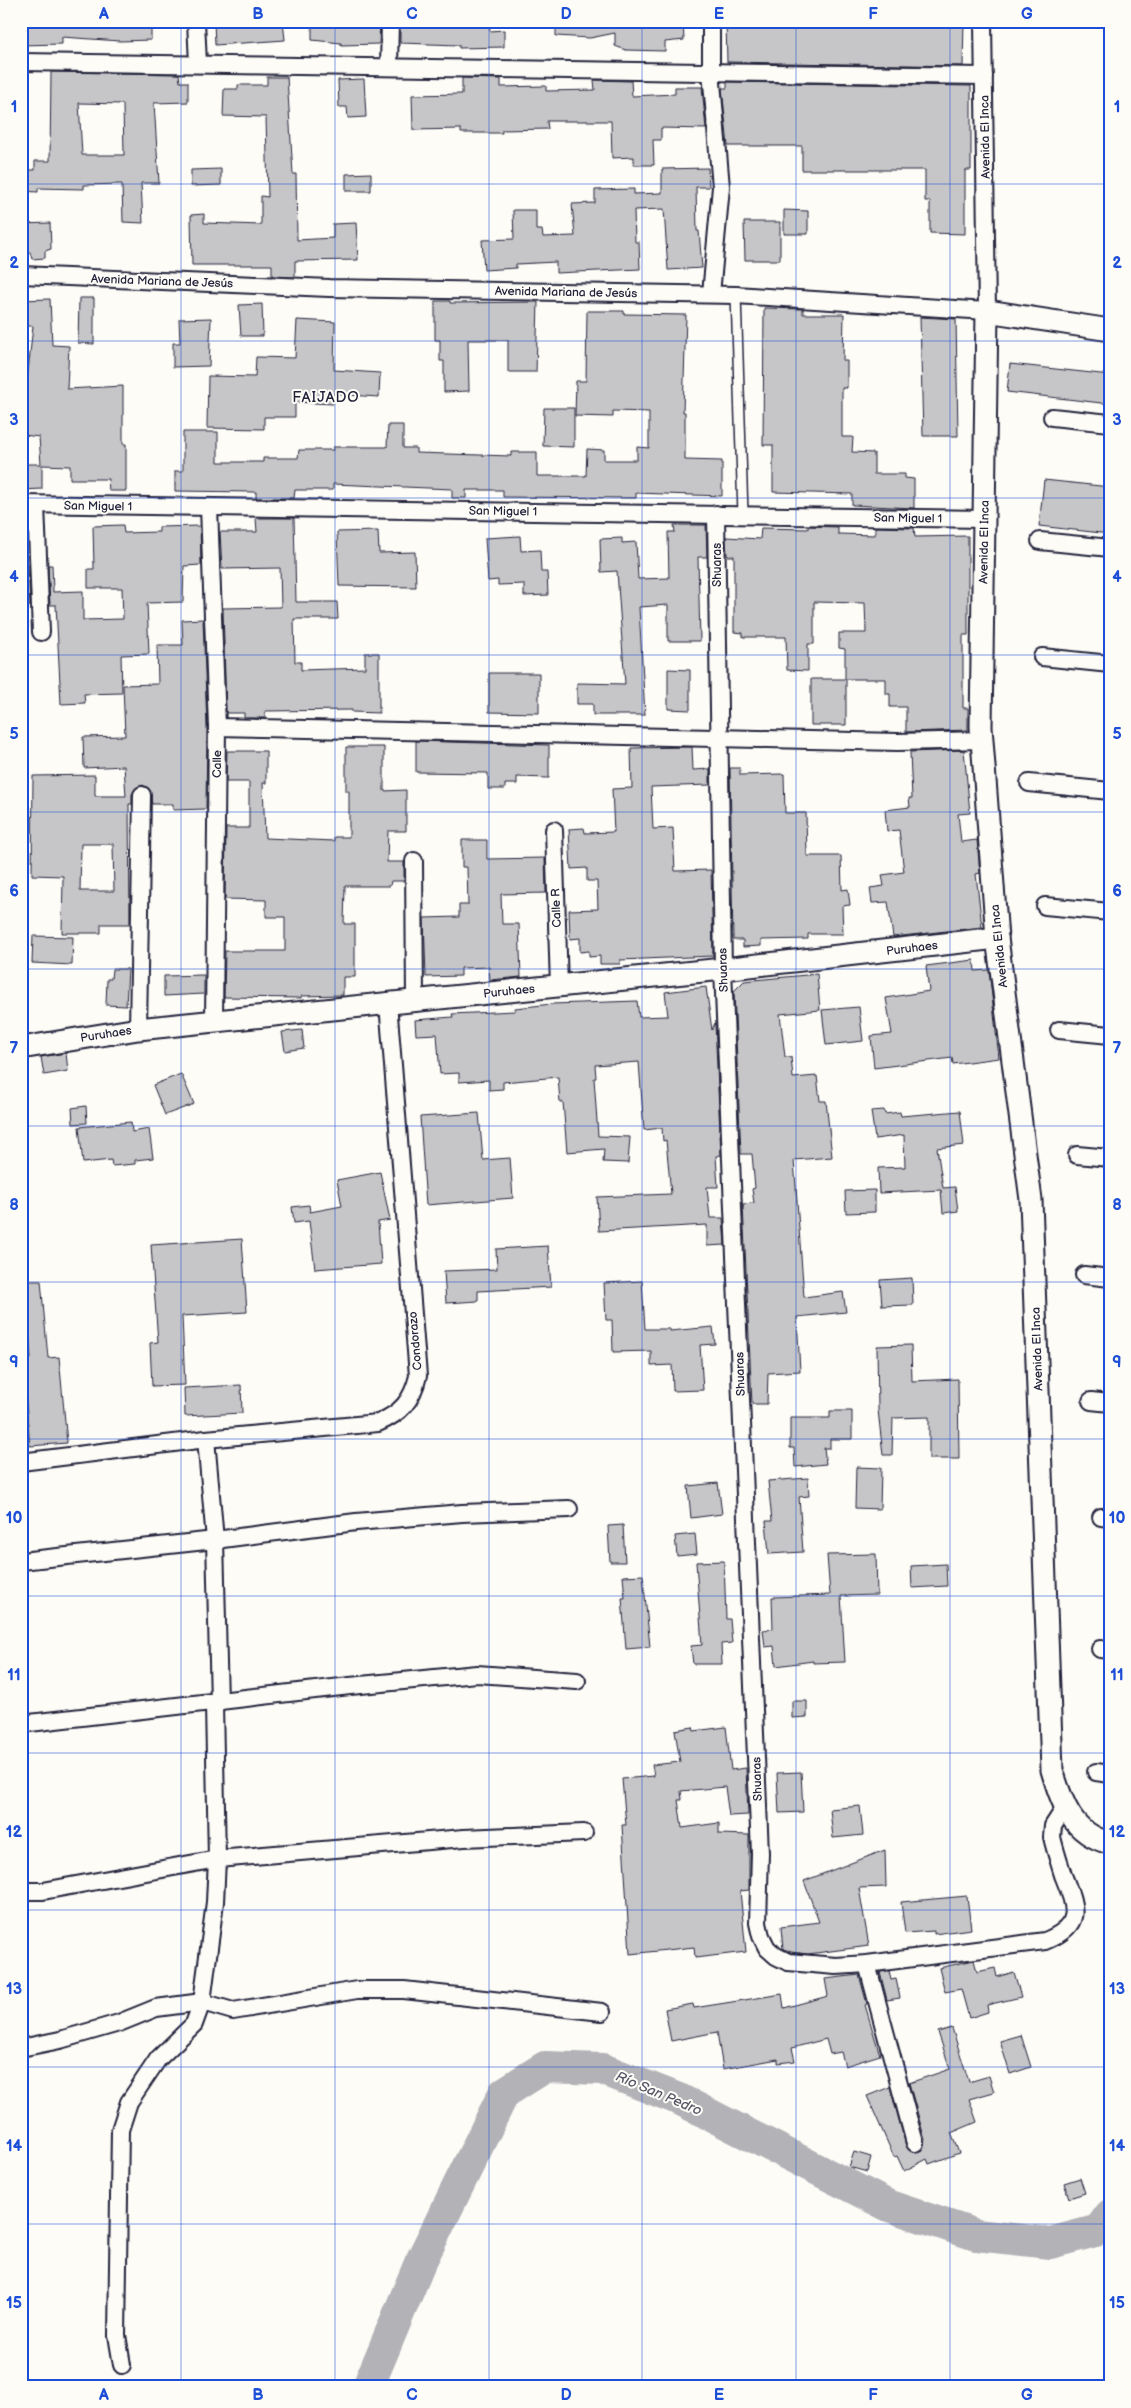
<svg xmlns="http://www.w3.org/2000/svg" width="1131" height="2408" font-family="'Balsamiq Sans',sans-serif">
<rect width="100%" height="100%" fill="#fdfcf7"/>
<filter id="ink" filterUnits="userSpaceOnUse"><feTurbulence type="fractalNoise" baseFrequency=".02" numOctaves="2"/><feDisplacementMap in="SourceGraphic" scale="10" xChannelSelector="R" yChannelSelector="G"/><feConvolveMatrix kernelMatrix="1 2 1 2 8 2 1 2 1" color-interpolation-filters="sRGB"/></filter>
<g filter="url(#ink)">
<g fill="none" stroke-linecap="round" stroke-linejoin="round">
<!-- river -->
<path stroke="#b2b2b7" stroke-width="32" d="M368 2387 420 2263 504 2093 545 2067 602 2069 681 2100 889 2206 976 2235 1050 2243 1099 2230 1110 2215"/>
</g>
<!-- building -->
<g fill="#c6c6c8" stroke="#22223b" fill-rule="evenodd">
<path d="M21 21H151V40L120 41 62 37V44L21 45Z"/>
<path d="M214 21H283L285 40 215 45Z"/>
<path d="M312 21H380L379 44 341 45V43L312 40Z"/>
<path d="M400 21H489L490 31 504 30V47L459 48V45L400 43Z"/>
<path d="M556 21H683L684 40 665 42V51L626 50 615 46V33L590 38 556 36Z"/>
<path d="M726 21H964L963 66 727 62Z"/>
<path d="M51 72 179 74 180 82H188V102L154 103 159 183H141L143 223 123 222 122 184 84 185V189L38 188V192L21 191V170H35V161H50ZM79 103 123 104 124 155H82Z"/>
<path d="M267 77H287L293 174H296L297 240 333 238V224L356 223 358 260 295 261V277L272 276V265H192L191 215 204 214V223L261 225V196L268 197 266 117 223 116 224 89H238V85H267Z"/>
<path d="M462 78 501 79V87L546 86V91L595 90 594 80 631 81 632 96 675 94V87H702L706 129 661 128V140H653L654 165H634V157L612 158 611 121H547L548 129 502 130V133H461V129L413 130 412 95 462 94Z"/>
<path d="M364 79 366 117 348 118 347 107H339L338 80Z"/>
<path d="M727 82 971 86V170H965V234L930 233V201H925V170H802V146H728L722 88H727Z"/>
<path d="M708 168 709 187H696L697 231H699L702 268 668 270 664 209 634 210 635 242H639L640 269 556 273V262L516 264V268L484 270 482 240 514 239 513 210H536V230H542L543 237 575 236 572 204 595 203V190L634 189V194L662 193V169Z"/>
<path d="M221 169V185L191 186V170Z"/>
<path d="M371 173V191H346V174Z"/>
<path d="M784 210 808 211V234H784Z"/>
<path d="M744 222H780V260H745Z"/>
<path d="M50 223 51 249 45 251V258L32 259 30 252H23L22 224Z"/>
<path d="M79 298H94V344L78 343Z"/>
<path d="M50 299 52 345 69 346 67 389 123 386V444H126V491H109L108 479H70V466L42 465V489L21 490V464H41L39 437 24 435 22 381H27L33 326H21V300Z"/>
<path d="M435 301H450V303L538 302 536 372H508V340H468L469 391 444 392V361H440V340H435Z"/>
<path d="M262 304 263 336H241L239 305Z"/>
<path d="M764 308 803 309V314H844L843 361H847V388H842V437H853L852 452 874 453V474H905V478L914 479V508L852 505V494L773 492V445H763Z"/>
<path d="M587 311H624V314L686 315 683 412H685V460L722 461V496L636 493V498L503 497V490H466V498H452V489L333 484V490H295L294 498H256V492L175 491V471H183V432H218V462H263V458H298L299 450H333V447H387L388 425H403V448H416V453L511 456V452H537V476H586L587 449 604 450V460H637V447L649 448V412L613 411V417L575 416 576 381H586Z"/>
<path d="M920 317 956 319 958 436H923Z"/>
<path d="M211 318 209 366 173 367V343H180L179 319Z"/>
<path d="M297 320 335 322 334 370 380 373 379 397 333 394V404L295 402V417H264V429L207 428 208 376 255 377 256 357 295 358Z"/>
<path d="M1010 364 1110 375V404L1007 392Z"/>
<path d="M544 408H574V447L543 446Z"/>
<path d="M1044 480 1110 487V534L1039 526Z"/>
<path d="M256 518H294L296 602H337L338 619H294L295 662H301V670L365 668V653H379V713L352 712V710L265 711 266 718H244V713H226L223 608 281 607 280 568 222 569 220 532H257Z"/>
<path d="M123 525 124 533 159 532V527L200 526 201 565 184 566 183 602 147 603 149 654 121 655 122 693 84 694 85 703 61 704 56 605H50L48 565H52L53 592 83 591V620L123 619 122 588H88V569H94L93 526Z"/>
<path d="M674 525H706L707 557H698L700 641H668V605L639 607 645 715H593V704H577V683L625 684 617 571 601 572 600 539 622 538V543L636 542 638 579 669 578 668 532H675Z"/>
<path d="M808 526 838 527V534L875 535V527L914 528 915 537 968 536V635H963V708H968V730L906 732V707H890V694H886V679H846V725H811V679H845V649L839 648V633H866L865 603 814 602V644H808V671L787 670 786 637H743V633L734 632V556H727L726 537 760 539 761 528 808 529Z"/>
<path d="M378 531 379 553 415 552 416 587 339 586 337 532Z"/>
<path d="M520 536 521 551 540 550 541 572H547L548 595 524 596V584L498 585V580L488 581 485 538Z"/>
<path d="M21 565H28L30 606H21Z"/>
<path d="M203 619 207 727 206 809 173 810V804H152L150 790 143 785 137 787 132 794V804H129L130 924H101V933H62L63 876 32 875 33 776 95 775V796H126L124 766 84 768 83 737 125 736 123 685 158 684 157 645H183L182 620ZM81 844H113L114 891H80Z"/>
<path d="M668 669 690 670V710L668 709Z"/>
<path d="M489 673H539V713L489 712Z"/>
<path d="M416 741 549 745V778L517 777V784H505V789H488V773L416 772Z"/>
<path d="M346 747H384V791L406 790V831H388L387 862H404V881H391L390 886H345L344 924H355V977H343V995L301 996V998L224 997 225 951H285V917H266V900L225 899 226 828H249V782H226L227 751H266V783H263L265 838 334 841V837H349V791H346Z"/>
<path d="M692 747 693 770 710 769V785L651 787 653 829 673 828 675 871 711 870 713 956 620 960V964H600V956L589 957V951L580 952V938L570 939 569 910 598 909 597 881H587V868L571 869 569 829 584 828 585 833 614 832 612 789 632 788 631 748Z"/>
<path d="M964 750 970 813 958 814 961 842 977 840 980 873 976 874 982 927 893 937 888 902 872 903 870 888 884 886 882 875 904 872 899 830 887 831 885 810 910 807 909 798H912L910 752Z"/>
<path d="M730 768H740V775L784 774 785 813H806L807 856H841L842 890 848 889 850 905 842 906 843 934H808V939L761 940V946L743 947V940H733Z"/>
<path d="M462 840H487V859L545 858 546 893 501 894 502 924H519L521 977 490 980 489 967 461 968V976L426 977 424 918 459 917V905H468L467 867H462Z"/>
<path d="M33 936 73 937 72 965 32 963Z"/>
<path d="M974 960 975 971 989 970 999 1058 953 1064 952 1058 874 1068 871 1036 892 1034 886 998 929 991 926 966Z"/>
<path d="M112 969H128L126 1006 106 1005 107 979H111Z"/>
<path d="M817 974 820 1010 780 1014 785 1057H791L793 1078 817 1076 820 1101H826L832 1157 794 1160 804 1297 843 1292 846 1312 797 1317 800 1371 768 1373 767 1404H752L743 1204 754 1203 752 1189 755 1188 752 1154H741L734 991 744 981Z"/>
<path d="M204 975V994L164 996V976Z"/>
<path d="M706 987 712 1030 715 1023 721 1155 716 1156 718 1187H707L710 1218H723L725 1245 707 1246V1225L599 1231 597 1197 671 1194 666 1140 663 1141 662 1128 644 1130 639 1062 595 1065 596 1078H594L598 1136 630 1137 628 1163 603 1162 604 1149 567 1152 563 1102H560L558 1077 503 1082V1089L489 1090V1080L459 1082V1073L440 1074 437 1034 416 1035 415 1020 453 1017 452 1014 515 1011V1008L552 1004 637 1001 639 1017 668 1016 665 992Z"/>
<path d="M859 1007 863 1041 826 1045 822 1010Z"/>
<path d="M302 1030 304 1048 285 1051 282 1032Z"/>
<path d="M66 1053 68 1071 44 1075 41 1057Z"/>
<path d="M181 1074 194 1104 165 1115 153 1085Z"/>
<path d="M86 1106 87 1123 73 1124 72 1108Z"/>
<path d="M884 1110 885 1114 900 1112 901 1116 960 1111 964 1145 937 1148 943 1188 955 1187 958 1211 943 1213 941 1190 879 1193 878 1168 905 1167 904 1135 875 1139 871 1111Z"/>
<path d="M479 1113 483 1160 510 1158 513 1198 426 1205 420 1117Z"/>
<path d="M131 1122 132 1132 149 1129 153 1158 135 1160V1164L112 1166 111 1160 83 1163 79 1127Z"/>
<path d="M380 1172 390 1220 378 1222 381 1264 315 1269 309 1221 294 1223 292 1207 309 1205 310 1212 342 1206 337 1180Z"/>
<path d="M875 1190V1212L846 1213 845 1191Z"/>
<path d="M242 1239 247 1312 182 1316 185 1385 152 1386 150 1343 158 1342 151 1245Z"/>
<path d="M548 1246 551 1287 478 1291V1301L446 1303 444 1271 497 1269 496 1249Z"/>
<path d="M912 1278 913 1305 882 1306 880 1280Z"/>
<path d="M26 1281H41L48 1358 59 1357 67 1443 30 1446 22 1360 31 1359Z"/>
<path d="M642 1281 645 1329H670V1331L713 1327 715 1344 700 1345 703 1390 673 1391 672 1365 651 1366V1351L613 1352 612 1320H606L604 1283Z"/>
<path d="M911 1345 912 1381 958 1379 959 1459H929V1417L893 1418 892 1455H883L878 1410 877 1346Z"/>
<path d="M241 1385 242 1413 185 1416 184 1388Z"/>
<path d="M830 1411H852V1439H830V1448H824L826 1464 795 1467 794 1448H790V1418H830Z"/>
<path d="M856 1467 881 1468 880 1509 855 1508Z"/>
<path d="M808 1478 809 1496 799 1497 803 1552 769 1554 766 1521H772L768 1481Z"/>
<path d="M718 1483 722 1514 691 1518 688 1486Z"/>
<path d="M623 1525 625 1562H610L608 1526Z"/>
<path d="M695 1534 697 1554 677 1556 675 1536Z"/>
<path d="M876 1554 877 1595 841 1596 845 1662 813 1663V1661L776 1666 774 1646 765 1647 763 1630 773 1629 772 1597 830 1595 827 1555Z"/>
<path d="M724 1561 726 1619H730L732 1643 721 1644 722 1664H693L691 1646 702 1645 696 1562Z"/>
<path d="M946 1564 947 1586 912 1588 911 1566Z"/>
<path d="M643 1575 650 1647 626 1649 622 1598H625L623 1576Z"/>
<path d="M792 1701H807V1717L792 1718Z"/>
<path d="M693 1727 694 1731 726 1727 731 1770 746 1768 748 1815 729 1816 725 1787 681 1791 682 1800H678L682 1828 719 1823V1834L749 1835V1890L740 1891 746 1952 695 1958 694 1947 630 1954 622 1825H626L622 1779 654 1776 652 1765 680 1762 675 1730Z"/>
<path d="M801 1772 803 1812 779 1813 777 1773Z"/>
<path d="M860 1806 863 1835 833 1838 830 1809Z"/>
<path d="M885 1850 886 1887 859 1888 869 1946 808 1954 791 1952 783 1949 781 1927 819 1922 804 1881Z"/>
<path d="M967 1896 971 1929 934 1934V1931L905 1933 901 1902Z"/>
<path d="M974 1960 977 1972 995 1968 997 1977 1014 1972 1021 1997 987 2005 988 2012 969 2018 961 1989 945 1992 939 1968Z"/>
<path d="M889 1971 891 1980 896 1979 900 1998 887 2000 880 1972Z"/>
<path d="M859 1975 867 2004 865 2005 880 2055 845 2066 841 2052 830 2054 826 2039 792 2048 795 2061 778 2063V2059L723 2069 717 2032 671 2041 665 2009 693 2004 694 2008 782 1994 784 2008 828 1996 825 1979Z"/>
<path d="M952 2028 969 2082 989 2076 994 2092 969 2099 977 2122 951 2133 959 2153 929 2164 927 2159 904 2171 897 2156 894 2157 867 2096 890 2087 906 2146 912 2152 922 2150 925 2140 909 2083 950 2069 938 2032Z"/>
<path d="M1021 2035 1031 2067 1010 2074 1000 2041Z"/>
<path d="M854 2152 871 2157 867 2172 849 2167Z"/>
<path d="M1080 2178 1085 2193 1069 2198 1064 2183Z"/>
</g>
<g fill="none" stroke-linecap="round" stroke-linejoin="round">
<defs>
<path id="service" d="M736 295 743 514"/>
<g id="minor">
<path d="M196 21 198 64"/>
<path d="M21 62 984 76"/>
<path d="M389 67 390 21"/>
<path d="M21 275 329 288 736 295 987 311 983 21"/>
<path d="M711 294 721 187 711 71V21"/>
<path d="M1052 417 1110 423"/>
<path d="M21 504 984 519"/>
<path d="M36 505 41 632"/>
<path d="M209 507 217 727 214 1021"/>
<path d="M716 514 723 969 760 1853 758 1923 761 1936 767 1948 776 1956 788 1962 836 1966 867 1964 1045 1941C1084 1925 1076 1908 1063 1875 1059 1862 1055 1850 1052 1837L1053 1826 1066 1806"/>
<path d="M1040 541 1110 548"/>
<path d="M1042 657 1110 664"/>
<path d="M217 727 898 742 982 740"/>
<path d="M1029 783 1110 791"/>
<path d="M554 830 559 986"/>
<path d="M414 861 415 1000"/>
<path d="M1045 906 1110 912"/>
<path d="M138 1029 142 795"/>
<path d="M1059 1030 1110 1035"/>
<path d="M1077 1155 1110 1158"/>
<path d="M1084 1275 1110 1278"/>
<path d="M1091 1401 1110 1403"/>
<path d="M21 1462 206 1439 378 1423C401 1413 412 1401 418 1376L388 1003"/>
<path d="M1101 1517 1110 1518"/>
<path d="M21 1561 215 1540 356 1522 462 1513 569 1509"/>
<path d="M1100 1649 1110 1650"/>
<path d="M21 1724 350 1686 477 1674 577 1681"/>
<path d="M1096 1772 1110 1774"/>
<path d="M21 1891H43L217 1859 464 1838 584 1833"/>
<path d="M867 1964 915 2143"/>
<path d="M21 2048 60 2040 119 2023 156 2008 202 2002 233 2011 357 1990H404L602 2012"/>
<path d="M122 2365 117 2335 120 2130 129 2102 158 2059 194 2024 202 2002 215 1902 217 1859 214 1704 219 1702 215 1540 206 1439"/>
</g>
<g id="tertiary">
<path d="M1110 330 987 311 981 727 997 938 1031 1200 1052 1770C1062 1803 1072 1834 1110 1843"/>
<path d="M21 1048 138 1029 723 969 997 938"/>
</g>
</defs>
<!-- service casing -->
<use href="#service" stroke="#22223b" stroke-width="12"/>
<!-- minor casing -->
<use href="#minor" stroke="#22223b" stroke-width="20"/>
<!-- tertiary casing -->
<use href="#tertiary" stroke="#22223b" stroke-width="25"/>
<!-- service -->
<use href="#service" stroke="#fdfcf7" stroke-width="9"/>
<!-- minor -->
<use href="#minor" stroke="#fdfcf7" stroke-width="16"/>
<!-- tertiary -->
<use href="#tertiary" stroke="#fdfcf7" stroke-width="21"/>
</g>
</g>
<!-- grid -->
<path fill="none" stroke="#1d4ed8" stroke-width="1" stroke-opacity="0.55" d="M181 21V2387M335 21V2387M489 21V2387M642 21V2387M796 21V2387M950 21V2387M21 184H1110M21 341H1110M21 498H1110M21 655H1110M21 812H1110M21 969H1110M21 1126H1110M21 1282H1110M21 1439H1110M21 1596H1110M21 1753H1110M21 1910H1110M21 2067H1110M21 2224H1110"/>
<g text-anchor="middle" stroke-width="4" stroke-linejoin="round" paint-order="stroke">
<!-- street labels -->
<g font-size="12" fill="#22223b" stroke="#fdfcf7">
<text transform="translate(985 137) rotate(-91)" y="4">Avenida El Inca</text>
<text transform="translate(162 281) rotate(2)" y="4">Avenida Mariana de Jesús</text>
<text transform="translate(566 292) rotate(1)" y="4">Avenida Mariana de Jesús</text>
<text transform="translate(98 506) rotate(1)" y="4">San Miguel 1</text>
<text transform="translate(503 511) rotate(1)" y="4">San Miguel 1</text>
<text transform="translate(908 518) rotate(1)" y="4">San Miguel 1</text>
<text transform="translate(984 542) rotate(-89)" y="4">Avenida El Inca</text>
<text transform="translate(717 565) rotate(-90)" y="4">Shuaras</text>
<text transform="translate(217 764) rotate(-89)" y="4">Calle</text>
<text transform="translate(556 908) rotate(-92)" y="4">Calle R</text>
<text transform="translate(999 946) rotate(-96)" y="4">Avenida El Inca</text>
<text transform="translate(912 948) rotate(-7)" y="4">Puruhaes</text>
<text transform="translate(723 970) rotate(-92)" y="4">Shuaras</text>
<text transform="translate(509 991) rotate(-6)" y="4">Puruhaes</text>
<text transform="translate(106 1034) rotate(-9)" y="4">Puruhaes</text>
<text transform="translate(415 1341) rotate(-95)" y="4">Condorazo</text>
<text transform="translate(1037 1349) rotate(-92)" y="4">Avenida El Inca</text>
<text transform="translate(740 1374) rotate(-92)" y="4">Shuaras</text>
<text transform="translate(757 1779) rotate(-92)" y="4">Shuaras</text>
</g>
<!-- water labels -->
<g font-size="14" font-style="italic" fill="#545466" stroke="#fdfcf7">
<text transform="translate(659 2093) rotate(23)" y="5">Río San Pedro</text>
</g>
<!-- quarter labels -->
<g font-size="15" letter-spacing="1" fill="#22223b" stroke="#fdfcf7">
<text x="326" y="402">FAIJADO</text>
</g>
</g>
<!-- margin -->
<rect width="1131" height="2408" fill="none" stroke="#fdfcf7" stroke-width="55"/>
<rect x="28" y="28" width="1076" height="2352" fill="none" stroke="#1d4ed8" stroke-width="2"/>
<g font-size="16" text-anchor="middle" font-weight="bold" fill="#1d4ed8">
<text x="104" y="19">A</text>
<text x="258" y="19">B</text>
<text x="412" y="19">C</text>
<text x="566" y="19">D</text>
<text x="719" y="19">E</text>
<text x="873" y="19">F</text>
<text x="1027" y="19">G</text>
<text x="14" y="112">1</text>
<text x="1117" y="112">1</text>
<text x="14" y="268">2</text>
<text x="1117" y="268">2</text>
<text x="14" y="425">3</text>
<text x="1117" y="425">3</text>
<text x="14" y="582">4</text>
<text x="1117" y="582">4</text>
<text x="14" y="739">5</text>
<text x="1117" y="739">5</text>
<text x="14" y="896">6</text>
<text x="1117" y="896">6</text>
<text x="14" y="1053">7</text>
<text x="1117" y="1053">7</text>
<text x="14" y="1210">8</text>
<text x="1117" y="1210">8</text>
<text x="14" y="1367">9</text>
<text x="1117" y="1367">9</text>
<text x="14" y="1523">10</text>
<text x="1117" y="1523">10</text>
<text x="14" y="1680">11</text>
<text x="1117" y="1680">11</text>
<text x="14" y="1837">12</text>
<text x="1117" y="1837">12</text>
<text x="14" y="1994">13</text>
<text x="1117" y="1994">13</text>
<text x="14" y="2151">14</text>
<text x="1117" y="2151">14</text>
<text x="14" y="2308">15</text>
<text x="1117" y="2308">15</text>
<text x="104" y="2400">A</text>
<text x="258" y="2400">B</text>
<text x="412" y="2400">C</text>
<text x="566" y="2400">D</text>
<text x="719" y="2400">E</text>
<text x="873" y="2400">F</text>
<text x="1027" y="2400">G</text>
</g>
</svg>
